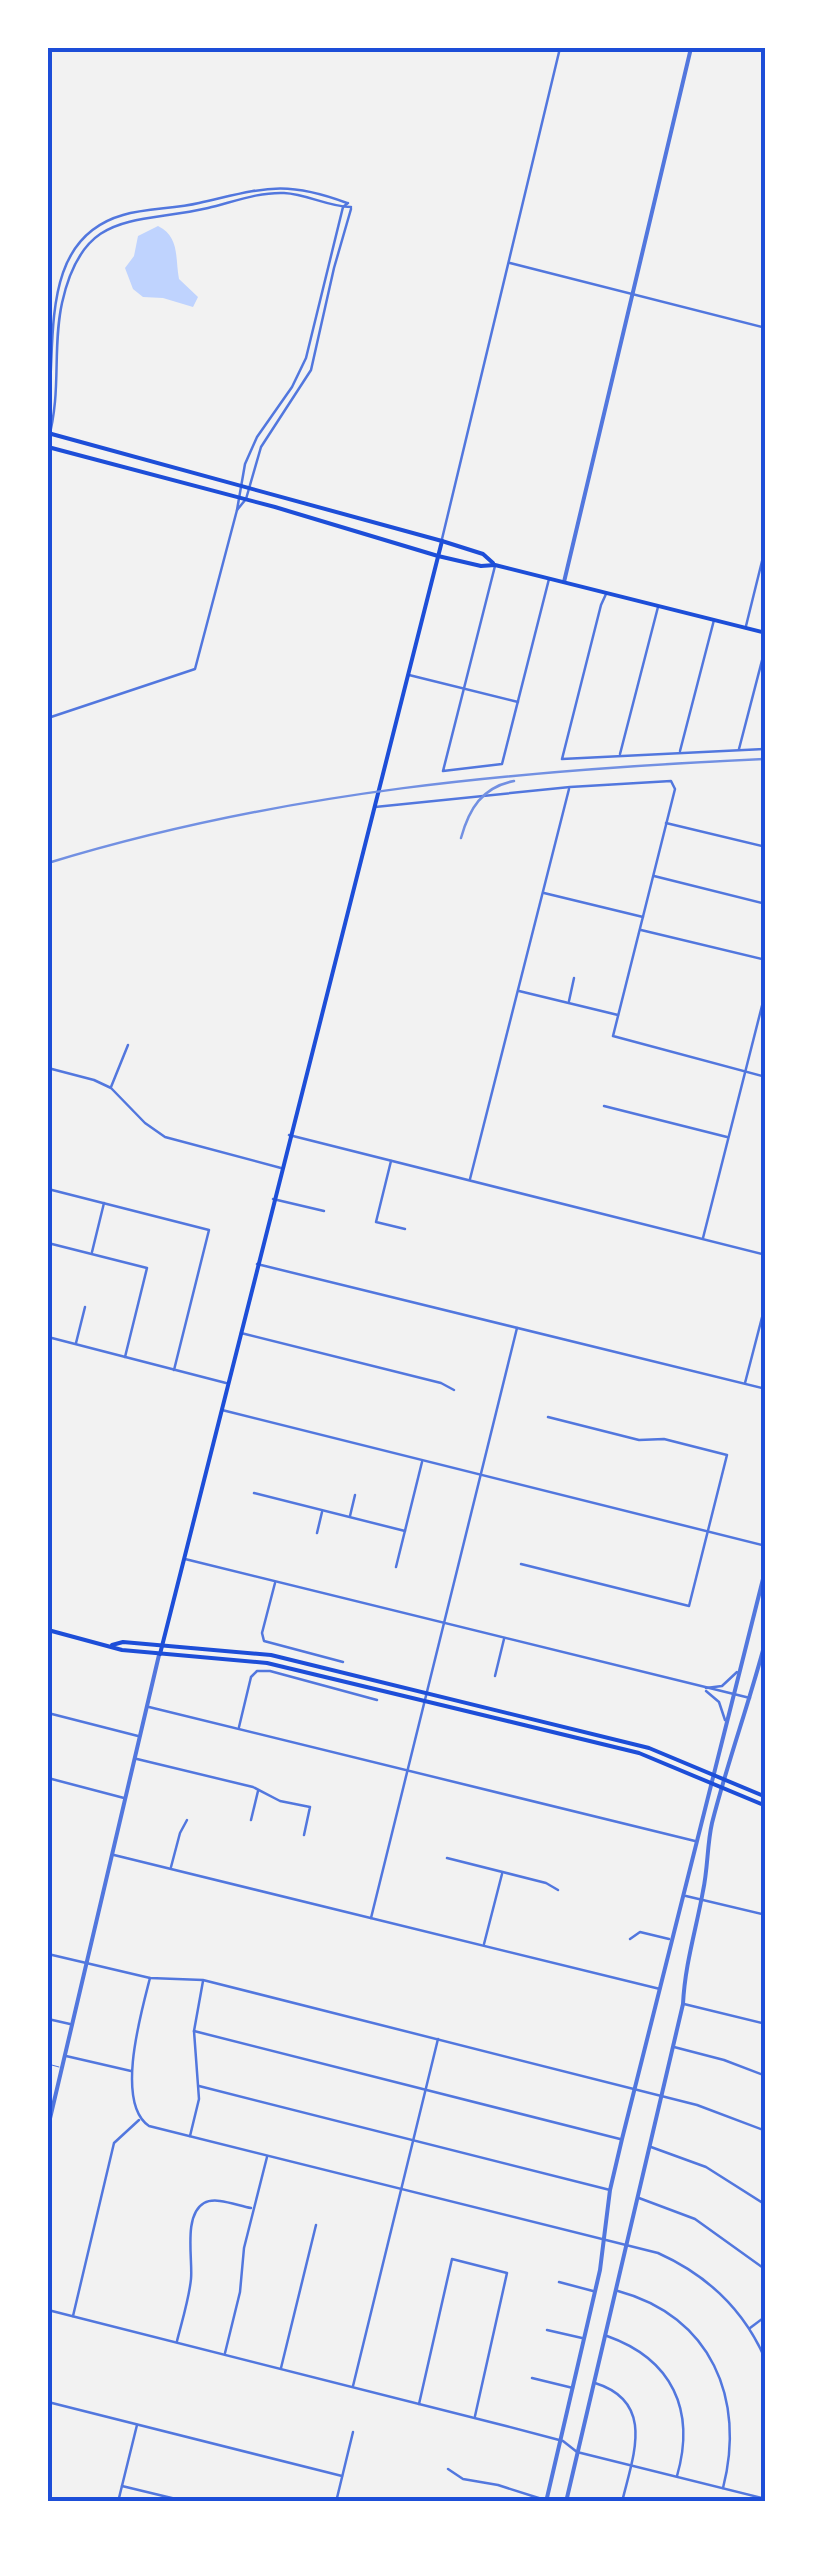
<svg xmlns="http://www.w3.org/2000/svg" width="813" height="2549" font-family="'Noto Sans',sans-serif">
<rect width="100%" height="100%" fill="#f2f2f2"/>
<!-- water -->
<path fill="#bfd3fe" d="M158 226C180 237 175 258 179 279L198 297 193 307 163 298 143 297 133 289 125 268 134 256 138 236Z"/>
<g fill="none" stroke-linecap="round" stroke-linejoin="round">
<!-- service -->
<g stroke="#5277de" stroke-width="1">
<path d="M48 2064 59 2067"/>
<path d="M68 2500 73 2502"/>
</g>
<!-- minor -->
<g stroke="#5277de" stroke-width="2.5">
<path d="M760 48 766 49"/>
<path d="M510 263 766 328"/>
<path d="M48 407C57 342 38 239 123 215 147 208 174 209 199 203 262 189 283 179 347 203"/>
<path d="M48 441C62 391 52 349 62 303 83 208 134 225 208 208 233 202 258 192 284 193 307 194 329 207 351 207"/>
<path d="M237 510 246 499 261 447 311 370 334 268 351 209"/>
<path d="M442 539 560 48"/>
<path d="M495 566 443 771 502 764 549 579"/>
<path d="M606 594 601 605 562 759 766 749"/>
<path d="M746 626 766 545"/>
<path d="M409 675 518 702"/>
<path d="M48 718 195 669 237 510 245 464 257 437 292 387 306 358 343 207 348 203"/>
<path d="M739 749 766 645"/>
<path d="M680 751 714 620"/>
<path d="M620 754 658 607"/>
<path d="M375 807 570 787 671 781 675 789 613 1036 766 1077"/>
<path d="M666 823 766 847"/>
<path d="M654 876 766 904"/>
<path d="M544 893 643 917"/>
<path d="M641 930 766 960"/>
<path d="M519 991 618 1015"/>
<path d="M569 1001 574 978"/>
<path d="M48 1068 94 1080 111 1088 145 1123 165 1137 281 1168"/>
<path d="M111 1087 128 1045"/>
<path d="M604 1106 727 1137"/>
<path d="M289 1135 766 1255"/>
<path d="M391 1161 376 1222 405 1229"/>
<path d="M470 1179 569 789"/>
<path d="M48 1189 209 1230 174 1370"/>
<path d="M273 1199 324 1211"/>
<path d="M703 1238 766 990"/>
<path d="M48 1246V1243L147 1268 125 1357"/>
<path d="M92 1252 104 1203"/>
<path d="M257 1264 766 1389"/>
<path d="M241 1333 441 1383 454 1390"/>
<path d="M48 1337 226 1383"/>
<path d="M76 1343 85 1307"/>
<path d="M745 1383 766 1302"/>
<path d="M222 1410 766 1546"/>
<path d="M254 1493 405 1531"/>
<path d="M350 1516 355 1495"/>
<path d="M317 1533 322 1512"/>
<path d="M185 1559 750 1698"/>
<path d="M521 1564 689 1606 727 1455 664 1439 639 1440 548 1417"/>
<path d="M396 1567 422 1462"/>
<path d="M275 1583 262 1633 264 1641 343 1662"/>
<path d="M495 1676 504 1639"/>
<path d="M706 1688 722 1686 737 1672"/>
<path d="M706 1691 719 1702 725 1720"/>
<path d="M149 1707 695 1841"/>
<path d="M48 1713 138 1736"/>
<path d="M239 1727 251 1677 257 1671H270L377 1700"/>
<path d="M137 1759 253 1787 280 1801 310 1807 304 1835"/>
<path d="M48 1778 124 1798"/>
<path d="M251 1820 258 1791"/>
<path d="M114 1855 660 1989"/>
<path d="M447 1858 546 1883 558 1890"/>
<path d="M171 1867 180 1833 187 1820"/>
<path d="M686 1896 766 1915"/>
<path d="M371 1918 517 1328"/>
<path d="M630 1939 640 1932 669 1939"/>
<path d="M484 1944 502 1874"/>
<path d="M48 1954 150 1978 203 1980 697 2105 766 2131"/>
<path d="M150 1978C141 2013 115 2103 149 2126L658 2253C707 2275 745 2311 766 2361"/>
<path d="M684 2004 766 2024"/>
<path d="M48 2019 70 2024"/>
<path d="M194 2031 620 2139"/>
<path d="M674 2047 724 2060 766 2076"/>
<path d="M66 2056 131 2071"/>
<path d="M199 2086 610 2190"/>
<path d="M190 2136 199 2099 194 2031 203 1981"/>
<path d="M651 2147 706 2167 766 2205"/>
<path d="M639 2198 695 2219 766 2270"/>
<path d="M559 2282 593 2291"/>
<path d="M618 2291C711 2316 746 2399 723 2488"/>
<path d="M48 2310 506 2426 563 2441 577 2452 766 2499"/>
<path d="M73 2316 114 2143 139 2120"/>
<path d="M750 2328 766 2316"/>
<path d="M547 2330 582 2338"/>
<path d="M607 2336C672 2359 696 2410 677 2476"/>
<path d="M177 2341C182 2321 189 2299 191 2279 193 2260 183 2215 204 2203 216 2196 238 2206 251 2208"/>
<path d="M225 2353 240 2292 244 2248 267 2157"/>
<path d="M281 2368 316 2225"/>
<path d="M532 2378 573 2388"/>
<path d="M595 2383C656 2402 633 2456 622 2502"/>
<path d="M353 2386 438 2039"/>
<path d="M48 2402 342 2476"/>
<path d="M419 2404 452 2259 507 2273 475 2416"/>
<path d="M448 2469 463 2479 498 2485 545 2500"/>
<path d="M122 2486 180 2500 202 2502"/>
<path d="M118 2502 137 2425"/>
<path d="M336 2502 353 2432"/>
<path d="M478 2502V2499"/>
</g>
<!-- tertiary -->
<g stroke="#5277de" stroke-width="4">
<path d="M564 582 691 48"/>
<path d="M48 2127 159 1655"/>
<path d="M546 2502 600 2270 610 2190 622 2139 766 1567"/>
<path d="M566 2502 683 2004C685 1964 696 1930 703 1891 708 1868 707 1845 712 1823 728 1760 750 1701 766 1639"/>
</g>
<!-- secondary -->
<g stroke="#1d4ed8" stroke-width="4">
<path d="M48 433 442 541 483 554 493 563"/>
<path d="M48 447 275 507 438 556 481 566 495 565 766 633"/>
<path d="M48 1630 122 1650 267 1663 462 1710 639 1753 766 1806"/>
<path d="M112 1645 123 1642 271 1655 649 1748 766 1797"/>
<path d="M160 1654 442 541"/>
</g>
<!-- rail -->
<g stroke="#7290e2" stroke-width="2.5">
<path d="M461 838C469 809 482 787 514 781"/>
<path d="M48 863C283 791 521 770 766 759"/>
</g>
</g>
<!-- border -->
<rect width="813" height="2549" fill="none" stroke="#ffffff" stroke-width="100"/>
<rect x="50" y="50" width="713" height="2449" fill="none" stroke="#1d4ed8" stroke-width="4"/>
</svg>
